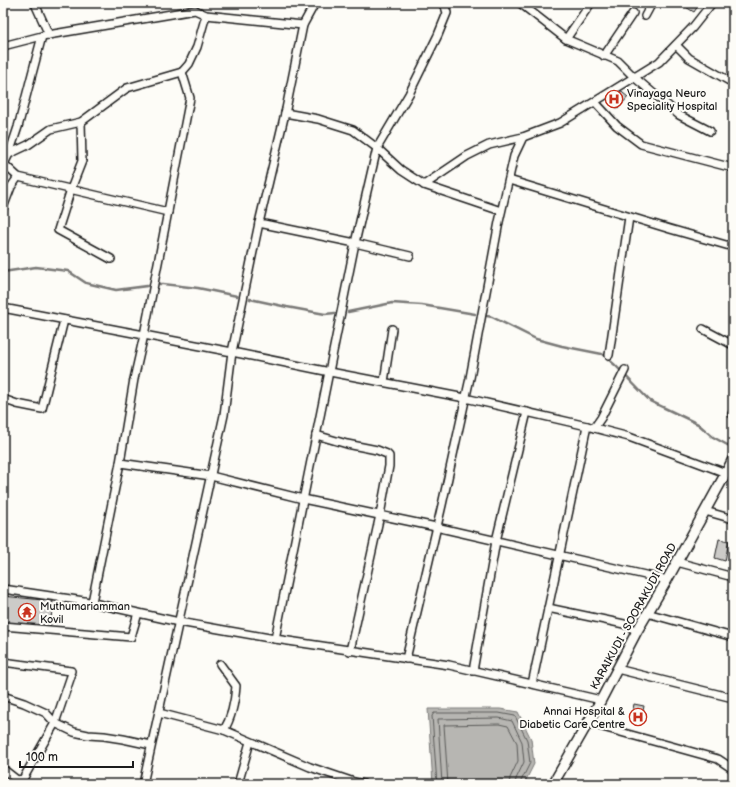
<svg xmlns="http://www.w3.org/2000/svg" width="736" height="787" font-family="'Balsamiq Sans',sans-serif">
<rect width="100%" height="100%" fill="#fdfcf7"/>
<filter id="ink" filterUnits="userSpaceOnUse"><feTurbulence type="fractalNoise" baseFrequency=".025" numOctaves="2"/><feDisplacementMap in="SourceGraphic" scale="8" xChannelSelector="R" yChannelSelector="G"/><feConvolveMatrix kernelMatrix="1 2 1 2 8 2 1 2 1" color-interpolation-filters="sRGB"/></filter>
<g filter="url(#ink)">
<!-- water -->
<path fill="#b7b6b2" stroke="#797876" d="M428 709H500L518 712 531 739 534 764 524 784H433Z"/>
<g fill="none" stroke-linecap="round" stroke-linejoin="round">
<!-- shore -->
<g stroke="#5a5a58" stroke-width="1">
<path d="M437 784 432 716 434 713H499L515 716 527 740 530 763 521 781 520 784"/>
<path d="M442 784 438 719 499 718 512 721 522 742 524 762 516 779 515 784"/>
<path d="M448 784 444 725 499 724 508 726 517 743 518 761 510 778 509 784"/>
</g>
<!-- stream -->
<g stroke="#797876" stroke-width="2.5">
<path d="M3 272 36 267 68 271 86 283 116 290 147 286"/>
<path d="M160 284H163L198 288 237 296"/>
<path d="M250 299 287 307 325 314 335 313"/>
<path d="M348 312 392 303 422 305 475 314"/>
<path d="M487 316 492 317 536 339 562 346 602 354 615 365 650 401 698 424 713 437 731 447"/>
<path d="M722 784 733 778"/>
</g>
</g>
<!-- building -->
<g fill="#cccbc8" stroke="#1c1c1c">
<path d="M679 3H700L694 12Z"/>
<path d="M618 89 628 97 618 109 608 101Z"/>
<path d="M719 539 729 541 725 561 715 558Z"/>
<path d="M3 596 53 601 50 628 3 623Z"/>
<path d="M634 704 644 706 641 721 631 719Z"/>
</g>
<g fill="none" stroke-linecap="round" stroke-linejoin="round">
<defs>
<g id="minor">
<path d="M36 3V6L49 35"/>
<path d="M520 3 566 39 618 61 634 77 679 115 710 131"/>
<path d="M645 16 652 3"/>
<path d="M566 39 591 3"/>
<path d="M676 45 689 58 731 82"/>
<path d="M3 46 42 36 195 10 206 15 303 25"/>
<path d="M604 56 633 13"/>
<path d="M182 72 189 64 197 47 206 15"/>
<path d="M595 102 617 126 641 144 733 168"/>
<path d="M285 113 318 119 353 130 377 148 401 170 424 185 501 211"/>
<path d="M81 122 82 161 71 189 58 230 111 259"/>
<path d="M9 154 18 127 42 36"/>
<path d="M3 164H4L9 154 28 145 51 129 81 122 127 88 182 72"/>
<path d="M4 164 18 177 168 212"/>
<path d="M509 180 670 229 733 247"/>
<path d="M424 185 467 156 489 145 523 137"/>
<path d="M3 208 11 187 18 177"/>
<path d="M259 223 355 243 410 256"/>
<path d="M3 308 144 335 232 352 330 372 465 398 587 426 629 437 726 473"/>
<path d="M703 329 733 345"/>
<path d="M609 355 629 217"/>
<path d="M384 382 392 329"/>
<path d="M3 399 17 404 42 409 64 320"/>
<path d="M732 414H733"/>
<path d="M594 428 601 418 625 370"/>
<path d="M316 435 347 444 377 450 387 454 389 456V466L380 515 350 651"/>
<path d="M120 463 211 476 303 499 436 527 667 580"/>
<path d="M705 511 733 519"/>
<path d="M677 562 733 577"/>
<path d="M3 589 84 601 179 622 275 639 449 665 601 700"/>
<path d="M92 602 120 463 134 379 144 335 190 98 182 72"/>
<path d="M548 608 624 624 637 631"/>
<path d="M647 613 733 637"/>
<path d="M3 626 131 637 138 613"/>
<path d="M275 639 355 243 377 148 409 94 438 35 447 13 444 3"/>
<path d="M406 659 442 505 470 378 499 222 514 156 523 137 560 123 659 62 693 27 712 3"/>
<path d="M3 662 71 671"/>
<path d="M220 664 236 686C235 700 232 717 224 730"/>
<path d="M617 669 733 698"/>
<path d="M473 671 496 541 527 412"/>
<path d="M532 684 587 426"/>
<path d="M3 696 24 703 46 713 55 723 74 732 88 735 104 736 123 739 151 745"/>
<path d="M159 713 224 730 310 767 354 782 363 784"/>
<path d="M588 723 718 759 733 769"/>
<path d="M3 769 17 780 23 779 55 723 71 676"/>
<path d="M143 784 224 415 232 352 259 223 286 109 303 25 315 3"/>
<path d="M238 784 250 742"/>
</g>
<path id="major" d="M553 784 601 700 637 631 667 580 726 473 733 459"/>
</defs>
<!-- minor casing -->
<use href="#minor" stroke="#1c1c1c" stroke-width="10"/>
<!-- major casing -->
<use href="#major" stroke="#1c1c1c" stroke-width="12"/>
<!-- minor -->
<use href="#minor" stroke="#fdfcf7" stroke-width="7"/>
<!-- major -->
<use href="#major" stroke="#fdfcf7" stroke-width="9"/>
</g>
</g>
<!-- icons -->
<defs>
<symbol id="hospital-ring" viewBox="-11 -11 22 22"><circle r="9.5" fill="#fdfcf7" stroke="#c8321e" stroke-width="1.5"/><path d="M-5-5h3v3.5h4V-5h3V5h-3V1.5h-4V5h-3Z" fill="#c8321e"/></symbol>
<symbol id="temple-ring" viewBox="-11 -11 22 22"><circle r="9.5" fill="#fdfcf7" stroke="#c8321e" stroke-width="1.5"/><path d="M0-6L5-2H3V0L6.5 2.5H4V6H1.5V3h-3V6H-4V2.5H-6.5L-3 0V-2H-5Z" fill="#c8321e"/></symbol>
</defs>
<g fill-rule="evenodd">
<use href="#hospital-ring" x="604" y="89" width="20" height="20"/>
<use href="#temple-ring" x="17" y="602" width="20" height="20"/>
<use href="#hospital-ring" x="628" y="707" width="20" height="20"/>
</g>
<g text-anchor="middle" stroke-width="4" stroke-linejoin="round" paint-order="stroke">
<!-- poi labels -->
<g font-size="11" fill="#1c1c1c" stroke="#fdfcf7" text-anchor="start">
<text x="627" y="97">Vinayaga Neuro<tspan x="627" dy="13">Speciality Hospital</tspan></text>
<text x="40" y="610">Muthumariamman<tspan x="40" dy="13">Kovil</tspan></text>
<text x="625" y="715" text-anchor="end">Annai Hospital &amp;<tspan x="625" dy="13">Diabetic Care Centre</tspan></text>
</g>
<!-- street labels -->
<g font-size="11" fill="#1c1c1c" stroke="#fdfcf7">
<text transform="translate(633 616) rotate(-61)" y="4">KARAIKUDI - SOORAKUDI ROAD</text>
</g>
</g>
<!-- margin -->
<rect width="736" height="787" fill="none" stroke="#fdfcf7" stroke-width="16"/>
<rect x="8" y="8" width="720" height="771" fill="none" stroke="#1c1c1c" stroke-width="1.5" filter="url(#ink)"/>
<!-- scale -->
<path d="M20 761v6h113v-6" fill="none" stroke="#1c1c1c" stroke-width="2"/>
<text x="26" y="761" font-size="12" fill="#1c1c1c" stroke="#fdfcf7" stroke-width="3" paint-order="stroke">100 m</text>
</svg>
